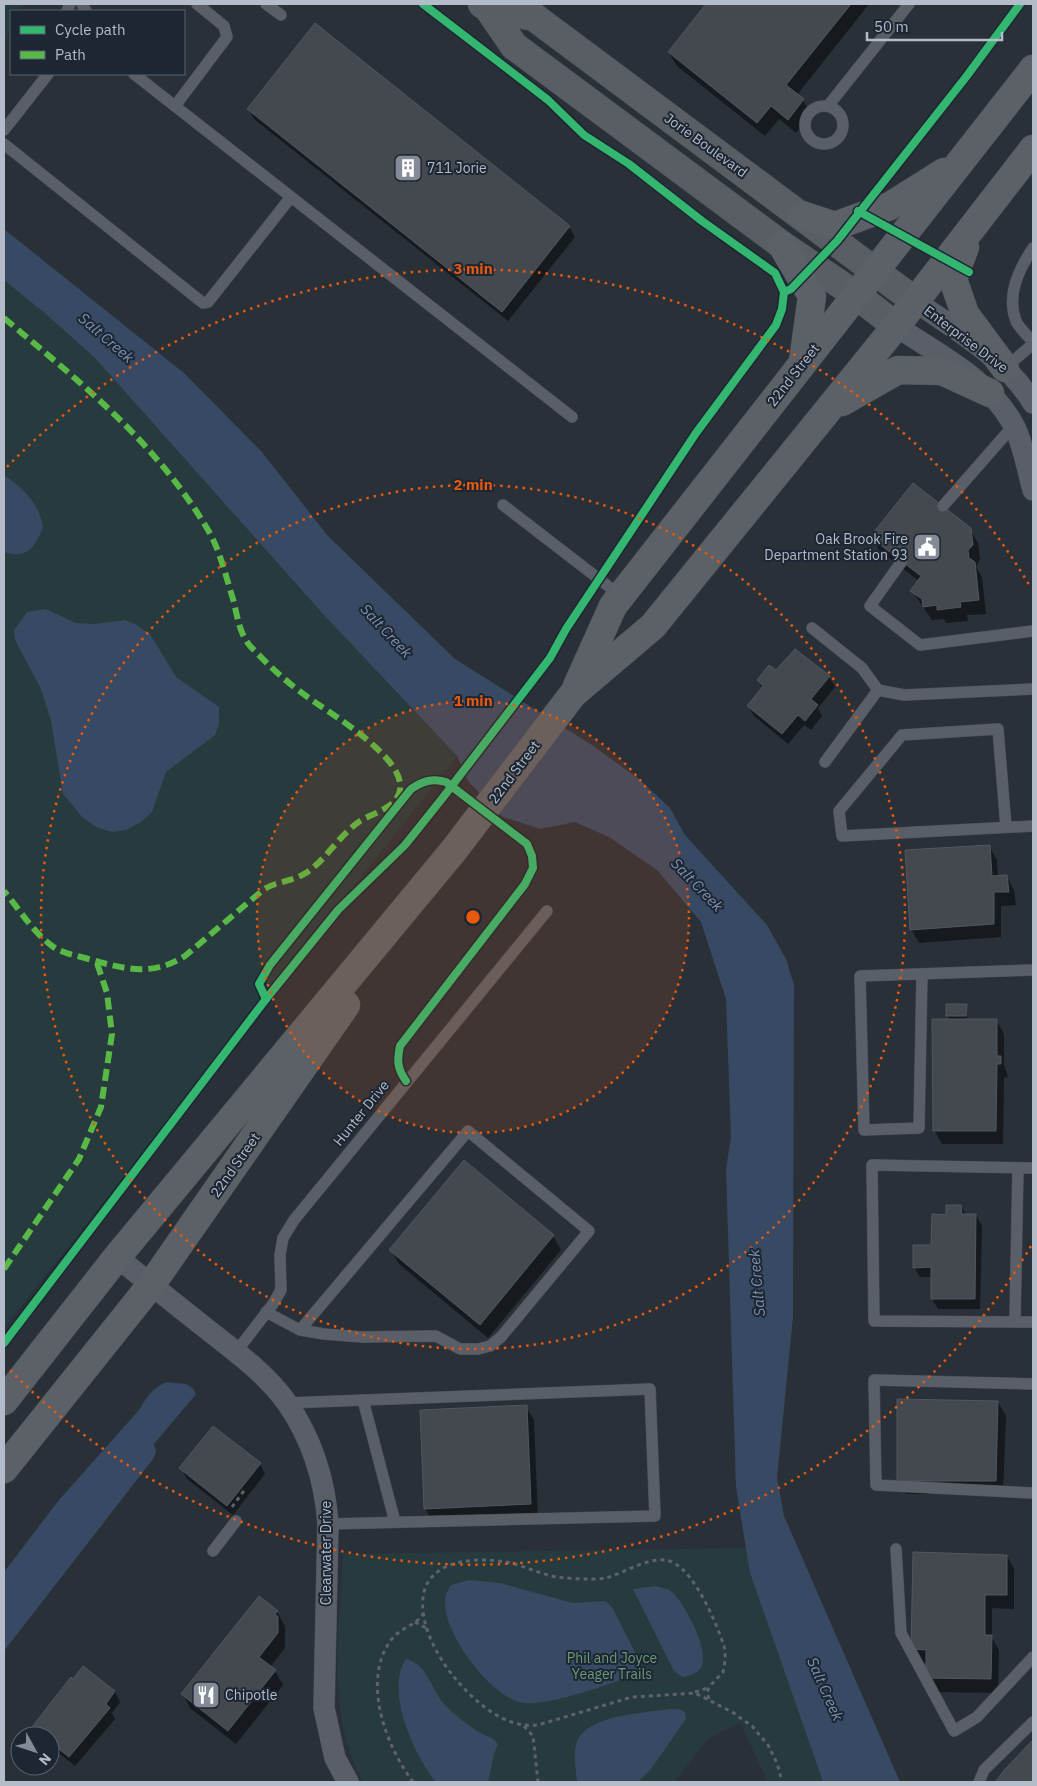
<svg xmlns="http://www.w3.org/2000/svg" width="1037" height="1786" font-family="'IBM Plex Sans',sans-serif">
<rect width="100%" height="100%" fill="#2a3038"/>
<!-- green -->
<g fill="#273a3e">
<path d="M4 4H21L18 11H11V28L4 46Z"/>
<path d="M4 280 47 315 95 358 322 613 457 756 4 1328Z"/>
<path d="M746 1548 750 1573 823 1782H768L740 1723 709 1738 674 1782H363C325 1713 340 1629 343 1554Z"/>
</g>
<!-- water -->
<g fill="#384963">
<path d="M4 229 184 373 261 451 328 536 455 659 592 745 640 780 670 808 685 835 767 925 786 959 794 985 793 1317 777 1478 784 1516 900 1782H823L750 1573 736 1487 726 1169 731 1137 726 999 701 922 657 870 609 837 575 822 540 829 503 817 468 781 457 756 322 613 95 358 47 315 4 280Z"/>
<path d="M4 475C23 488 39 503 43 527 35 547 27 560 4 552Z"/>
<path d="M46 609 76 623 95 624 125 620 135 624 150 634 176 677 219 707V724L215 735 166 772 152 812 141 822 126 830 113 832 98 828 83 818 63 794 51 721 41 689 15 640 14 630 27 612Z"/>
<path d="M167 1382C180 1385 190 1380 196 1394L154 1444 156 1452 153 1459 4 1651V1572L59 1500 139 1410C147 1397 153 1387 167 1382Z"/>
<path d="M469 1580 500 1583 573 1603 605 1601 612 1607 642 1666 633 1676C608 1684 543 1709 519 1702 488 1693 442 1632 445 1599 445 1594 449 1589 451 1585Z"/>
<path d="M656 1586C661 1588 667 1588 671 1591 684 1602 709 1649 702 1666 699 1673 690 1676 682 1677L674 1671 633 1589Z"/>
<path d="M406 1659C427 1663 432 1691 445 1705 455 1715 467 1725 479 1732 485 1736 494 1737 498 1744L494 1754 488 1782H436C415 1757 384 1690 406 1659Z"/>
<path d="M669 1709H679L685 1712 686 1719 651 1769 638 1782H577C576 1769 572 1751 578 1739 591 1715 644 1713 669 1709Z"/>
</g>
<!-- shadow -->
<g fill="#0007">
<path d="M708 4H869L797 95 803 100 811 114 796 133 779 119 765 136 677 66 669 53Z"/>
<path d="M315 25 569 227 575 237 508 321 254 119 248 109Z"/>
<path d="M970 529 978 543 980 559 976 567 982 577 986 614 967 615 968 621 946 623 944 619 932 620 912 591 919 581 879 550 872 537Z"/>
<path d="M776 671 829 677 835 687 818 708 822 716 811 730 804 725 788 744 754 716 748 706 762 688 758 680Z"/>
<path d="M989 846 997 860 998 877 1006 876 1014 890 1016 905 1001 906V937L919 943 911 929Z"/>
<path d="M966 1006 967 1020H996L1004 1034V1065L1008 1077 1004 1078 1003 1144H942L934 1130 950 1020 947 1015Z"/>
<path d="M464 1162 553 1236 561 1250 488 1338 399 1264 391 1250Z"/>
<path d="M961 1206 966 1215H976L982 1226 980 1309H938L932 1299V1277H920L914 1267 932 1246 947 1216Z"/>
<path d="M998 1402 1006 1416 1003 1494H906L898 1480Z"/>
<path d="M526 1407 534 1420 538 1518 433 1522 425 1508Z"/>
<path d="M260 1464 265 1474 233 1515 187 1479 181 1468Z"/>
<path d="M1007 1556 1014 1569V1609L992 1608V1638L999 1650 998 1693 935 1692 927 1663H920L912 1649Z"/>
<path d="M277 1612 285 1626V1648L270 1667 275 1671 283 1685 236 1744 190 1708 183 1694Z"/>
<path d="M83 1668 115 1692 120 1702 112 1713 115 1719 75 1766 50 1746V1736H38L33 1728Z"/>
<path d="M1033 1742V1782H996L997 1781Z"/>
</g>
<!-- building -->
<g fill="#444950" stroke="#52575f">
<path d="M706 4H851L786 85 804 99 788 120 771 106 757 123 668 52Z"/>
<path d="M315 23 570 226 502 312 247 109Z"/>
<path d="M913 483 971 528 973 545 968 550 969 558 975 562 979 600 960 602 961 607 937 610V605L923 607 922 599 910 591 921 576 870 537Z"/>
<path d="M795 649 830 676 811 699 818 705 805 721 798 715 782 734 747 706 763 686 757 680 769 665 776 670Z"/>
<path d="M990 845 992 876 1007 875 1009 892H994V924L910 930 905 850Z"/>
<path d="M946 1004H967L966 1016H946Z"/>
<path d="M932 1019H997V1056H1001V1064H997L996 1131H933Z"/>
<path d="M464 1160 554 1235 480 1325 389 1250Z"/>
<path d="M946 1205H961L962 1214H976L975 1299H931V1267L913 1268V1245H931L932 1214 946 1215Z"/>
<path d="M897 1399 998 1401 996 1481H897Z"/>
<path d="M527 1405 531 1504 424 1509 420 1410Z"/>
<path d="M213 1426 261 1463 227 1506 179 1468Z"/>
<path d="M913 1552 1007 1555V1595H985V1635H992L991 1679 926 1678V1650L911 1649Z"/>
<path d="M259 1596 278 1611 275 1614 278 1617V1633L259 1657 276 1670 228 1731 181 1694Z"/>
<path d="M83 1666 115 1691 106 1704 110 1708 69 1757 50 1742V1736H43L32 1727 71 1677 73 1679Z"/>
<path d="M1033 1740V1782H995L1006 1768Z"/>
</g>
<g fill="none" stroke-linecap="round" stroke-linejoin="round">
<defs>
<g id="lane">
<path d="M82 4 86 11"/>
<path d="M266 4 281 15"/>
<path d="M67 11 70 4"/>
<path d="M134 74 572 417"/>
<path d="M175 106 227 37 224 26 197 4"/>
<path d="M828 106 909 4"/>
<circle cx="824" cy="125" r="19"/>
<path d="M4 130 48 74"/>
<path d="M4 144 203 303 208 302 291 197"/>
<path d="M1033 248C1019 269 1006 295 1016 321 1019 328 1028 336 1033 342"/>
<path d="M1005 368 1033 344"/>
<path d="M503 505 621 596"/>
<path d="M943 506 1014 425"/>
<path d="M902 561 870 606 920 645 1033 631"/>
<path d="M812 628 862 668 878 690"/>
<path d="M825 762 878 690 904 695 1033 689"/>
<path d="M1006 827 998 729 902 735 839 811 842 836 1033 826"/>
<path d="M922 974 919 1128 864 1130 860 976 1033 970"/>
<path d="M1033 1168 872 1165 874 1321 1033 1322"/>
<path d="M266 1312 300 1330 324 1334 362 1337 436 1336 460 1349H478L490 1346 501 1337 589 1231 468 1131 300 1330"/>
<path d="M1015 1321 1018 1168"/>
<path d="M236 1352 273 1304 281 1290 280 1255 283 1238 294 1220 547 911"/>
<path d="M1033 1384 874 1380 876 1485 1033 1493"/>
<path d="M363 1400 395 1522"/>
<path d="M287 1403 650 1389 655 1516 328 1524"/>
<path d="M896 1549 901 1633 954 1731 977 1717 1033 1657"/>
<path d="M213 1551 236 1521"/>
<path d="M979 1782 984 1770 1033 1722"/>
</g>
<g id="street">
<path d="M915 301C957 331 1006 358 1033 403"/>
<path d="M896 326C937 354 988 378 1013 424 1022 439 1028 472 1033 490"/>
<path d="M117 1257C145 1280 174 1303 203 1326 232 1349 265 1372 287 1403 312 1439 325 1481 328 1524L324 1708 335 1758 348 1782"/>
</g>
<g id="secondary">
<path d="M482 4 488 8 514 46 782 245 856 295 896 326"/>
<path d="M488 8 534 17 915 301"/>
</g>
<g id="primary">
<path d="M802 215 835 226 890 206 944 172"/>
<path d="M782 245 812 296 803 362"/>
<path d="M965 247 953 279 965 314 1005 368"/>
<path d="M842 402 898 370 942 371 990 393"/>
<path d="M577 686 613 606 1033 69"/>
<path d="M4 1401 117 1257 454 850 573 694 653 626 896 326 1033 149"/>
<path d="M4 1469 151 1285 346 1005"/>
</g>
</defs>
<!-- lane casing -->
<use href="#lane" stroke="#484c53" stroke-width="12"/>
<!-- street casing -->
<use href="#street" stroke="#484c53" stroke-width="22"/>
<!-- secondary casing -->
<use href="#secondary" stroke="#484c53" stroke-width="29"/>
<!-- primary casing -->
<use href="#primary" stroke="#484c55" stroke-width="29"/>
<!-- path -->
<g stroke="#5d636a" stroke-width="3" stroke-dasharray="4 4" stroke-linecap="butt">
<path d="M232 1507 246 1488"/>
<path d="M415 1622 426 1628"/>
<path d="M695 1692 708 1688"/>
<path d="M709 1699 707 1693 709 1687 723 1672C725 1663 726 1654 724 1646 716 1622 696 1575 674 1563 655 1552 625 1573 606 1578 600 1579 593 1579 587 1579 577 1579 566 1578 557 1577 539 1574 523 1565 506 1562 476 1557 427 1559 423 1598 420 1625 437 1656 454 1677 474 1701 504 1729 538 1725L632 1697 695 1693 732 1712 752 1726 768 1745 777 1763 782 1782"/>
<path d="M524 1726 533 1736 538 1782"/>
<path d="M413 1782C386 1746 361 1681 391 1640 401 1627 417 1625 423 1614"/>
</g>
<!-- lane -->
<use href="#lane" stroke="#5a5e66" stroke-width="11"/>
<!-- street -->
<use href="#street" stroke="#5a5e66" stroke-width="21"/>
<!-- secondary -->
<use href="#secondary" stroke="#595d64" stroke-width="28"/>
<!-- primary -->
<use href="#primary" stroke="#5c6168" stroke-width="28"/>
<!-- quiet -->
<g stroke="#58b947" stroke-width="6" stroke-dasharray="12 6" stroke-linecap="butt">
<path d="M4 318C81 383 156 442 208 530 220 550 226 577 233 599 238 618 239 636 254 650 270 667 290 685 309 698 331 714 406 758 400 790 397 808 373 813 360 821 338 836 324 863 304 874 291 882 276 881 263 890L185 956C150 978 121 968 85 958 73 955 62 953 52 946 32 931 20 910 4 891"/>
<path d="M4 1269 79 1159 101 1107 112 1034 107 993 97 963"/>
</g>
<defs>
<g id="cycleway">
<path d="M858 211 969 272"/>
<path d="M784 292 791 289 837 241 966 77 1020 4"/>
<path d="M266 999 259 984 270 965 411 789C423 781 432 778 446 782L527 844 532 856 533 868 525 884 400 1046C397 1061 397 1068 406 1081"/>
<path d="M4 1343 266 999 338 910 405 845 441 800 550 658 566 629 696 433 776 325 782 309 784 292 775 273 702 221 629 164 584 135 548 100 423 4"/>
</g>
</defs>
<!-- cycleway casing -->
<use href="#cycleway" stroke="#1d2633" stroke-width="11"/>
<!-- cycleway -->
<use href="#cycleway" stroke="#33b770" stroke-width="8"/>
</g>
<!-- distance rings -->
<circle cx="473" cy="917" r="216" fill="#e8590c" fill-opacity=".12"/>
<g fill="none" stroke="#e8590c" stroke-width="2.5" stroke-dasharray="2.5 5">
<circle cx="473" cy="917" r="216"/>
<circle cx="473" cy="917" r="432"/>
<path d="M1031 1246A648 648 0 0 1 7 1367M7 467A648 648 0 0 1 1031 588"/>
</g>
<!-- icons -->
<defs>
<symbol id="building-square" viewBox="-11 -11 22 22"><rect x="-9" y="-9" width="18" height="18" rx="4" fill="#848b96" stroke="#1d2633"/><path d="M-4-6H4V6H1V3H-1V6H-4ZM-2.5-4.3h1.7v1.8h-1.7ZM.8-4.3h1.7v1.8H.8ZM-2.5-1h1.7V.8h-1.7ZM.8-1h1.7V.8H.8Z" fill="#fff"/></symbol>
<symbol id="civic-square" viewBox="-11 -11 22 22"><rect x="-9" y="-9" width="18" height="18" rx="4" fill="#848b96" stroke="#1d2633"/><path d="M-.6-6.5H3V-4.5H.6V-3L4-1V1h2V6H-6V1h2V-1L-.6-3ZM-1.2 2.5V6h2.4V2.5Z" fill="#fff"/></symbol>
<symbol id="restaurant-square" viewBox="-11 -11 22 22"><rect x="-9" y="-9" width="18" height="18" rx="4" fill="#848b96" stroke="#1d2633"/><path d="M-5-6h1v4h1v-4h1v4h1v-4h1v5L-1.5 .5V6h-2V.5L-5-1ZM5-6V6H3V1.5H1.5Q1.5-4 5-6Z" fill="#fff"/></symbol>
</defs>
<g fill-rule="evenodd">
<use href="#building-square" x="392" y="152" width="32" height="32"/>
<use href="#civic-square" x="911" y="531" width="32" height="32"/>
<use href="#restaurant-square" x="190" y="1679" width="32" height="32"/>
</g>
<g text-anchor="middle" stroke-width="4" stroke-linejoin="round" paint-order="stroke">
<!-- street labels -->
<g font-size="14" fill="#b4bcc9" stroke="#1d2633">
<text transform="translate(706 145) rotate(36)" y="5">Jorie Boulevard</text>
<text transform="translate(966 339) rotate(37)" y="5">Enterprise Drive</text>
<text transform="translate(793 375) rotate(-52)" y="5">22nd Street</text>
<text transform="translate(514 772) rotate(-53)" y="5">22nd Street</text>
<text transform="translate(361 1113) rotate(-51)" y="5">Hunter Drive</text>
<text transform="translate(235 1165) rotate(-55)" y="5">22nd Street</text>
<text transform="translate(326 1553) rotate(-90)" y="5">Clearwater Drive</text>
</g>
<!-- poi labels -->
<g font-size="14" fill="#b4bcc9" stroke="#1d2633" text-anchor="start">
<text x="427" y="173">711 Jorie</text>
<text x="908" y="544" text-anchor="end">Oak Brook Fire<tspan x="908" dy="16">Department Station 93</tspan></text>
<text x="225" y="1700">Chipotle</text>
</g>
<!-- park labels -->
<g font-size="14" fill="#6b9a76" stroke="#1d2633">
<text x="612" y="1663">Phil and Joyce<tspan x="612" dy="16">Yeager Trails</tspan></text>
</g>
<!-- water labels -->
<g font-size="15" font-style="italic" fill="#7c92b1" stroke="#1d2633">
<text transform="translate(106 338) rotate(41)" y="5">Salt Creek</text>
<text transform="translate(386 631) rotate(47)" y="5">Salt Creek</text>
<text transform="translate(697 885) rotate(46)" y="5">Salt Creek</text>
<text transform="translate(757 1283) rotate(-95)" y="5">Salt Creek</text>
<text transform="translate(825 1689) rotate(66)" y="5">Salt Creek</text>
</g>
</g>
<circle cx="473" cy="917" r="8" fill="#e8590c" stroke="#1d2633" stroke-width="2.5"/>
<g font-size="15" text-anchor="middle" font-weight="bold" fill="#e8590c" stroke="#1d2633" stroke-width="4" stroke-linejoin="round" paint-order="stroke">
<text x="473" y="274">3 min</text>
<text x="473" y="490">2 min</text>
<text x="473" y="706">1 min</text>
</g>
<!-- border -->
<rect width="1037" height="1786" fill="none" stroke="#b4bcc9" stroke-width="10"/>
<!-- legend -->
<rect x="10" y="10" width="175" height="65" fill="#1d2633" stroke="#59626f"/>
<rect x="20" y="26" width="25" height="8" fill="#33b770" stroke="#59626f"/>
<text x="55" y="35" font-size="15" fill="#b4bcc9">Cycle path</text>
<rect x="20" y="51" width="25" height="8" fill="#58b947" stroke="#59626f"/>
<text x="55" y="60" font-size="15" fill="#b4bcc9">Path</text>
<!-- north arrow -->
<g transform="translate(35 1751) rotate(130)"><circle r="24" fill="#1d2633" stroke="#59626f"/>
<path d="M0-4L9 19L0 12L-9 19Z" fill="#848b96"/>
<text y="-8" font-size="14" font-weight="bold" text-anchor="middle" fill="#b4bcc9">N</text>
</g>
<!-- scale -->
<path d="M867 32v8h135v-8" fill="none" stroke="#b4bcc9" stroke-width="2.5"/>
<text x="874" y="32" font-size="15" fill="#b4bcc9" stroke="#1d2633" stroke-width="4" paint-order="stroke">50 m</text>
</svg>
